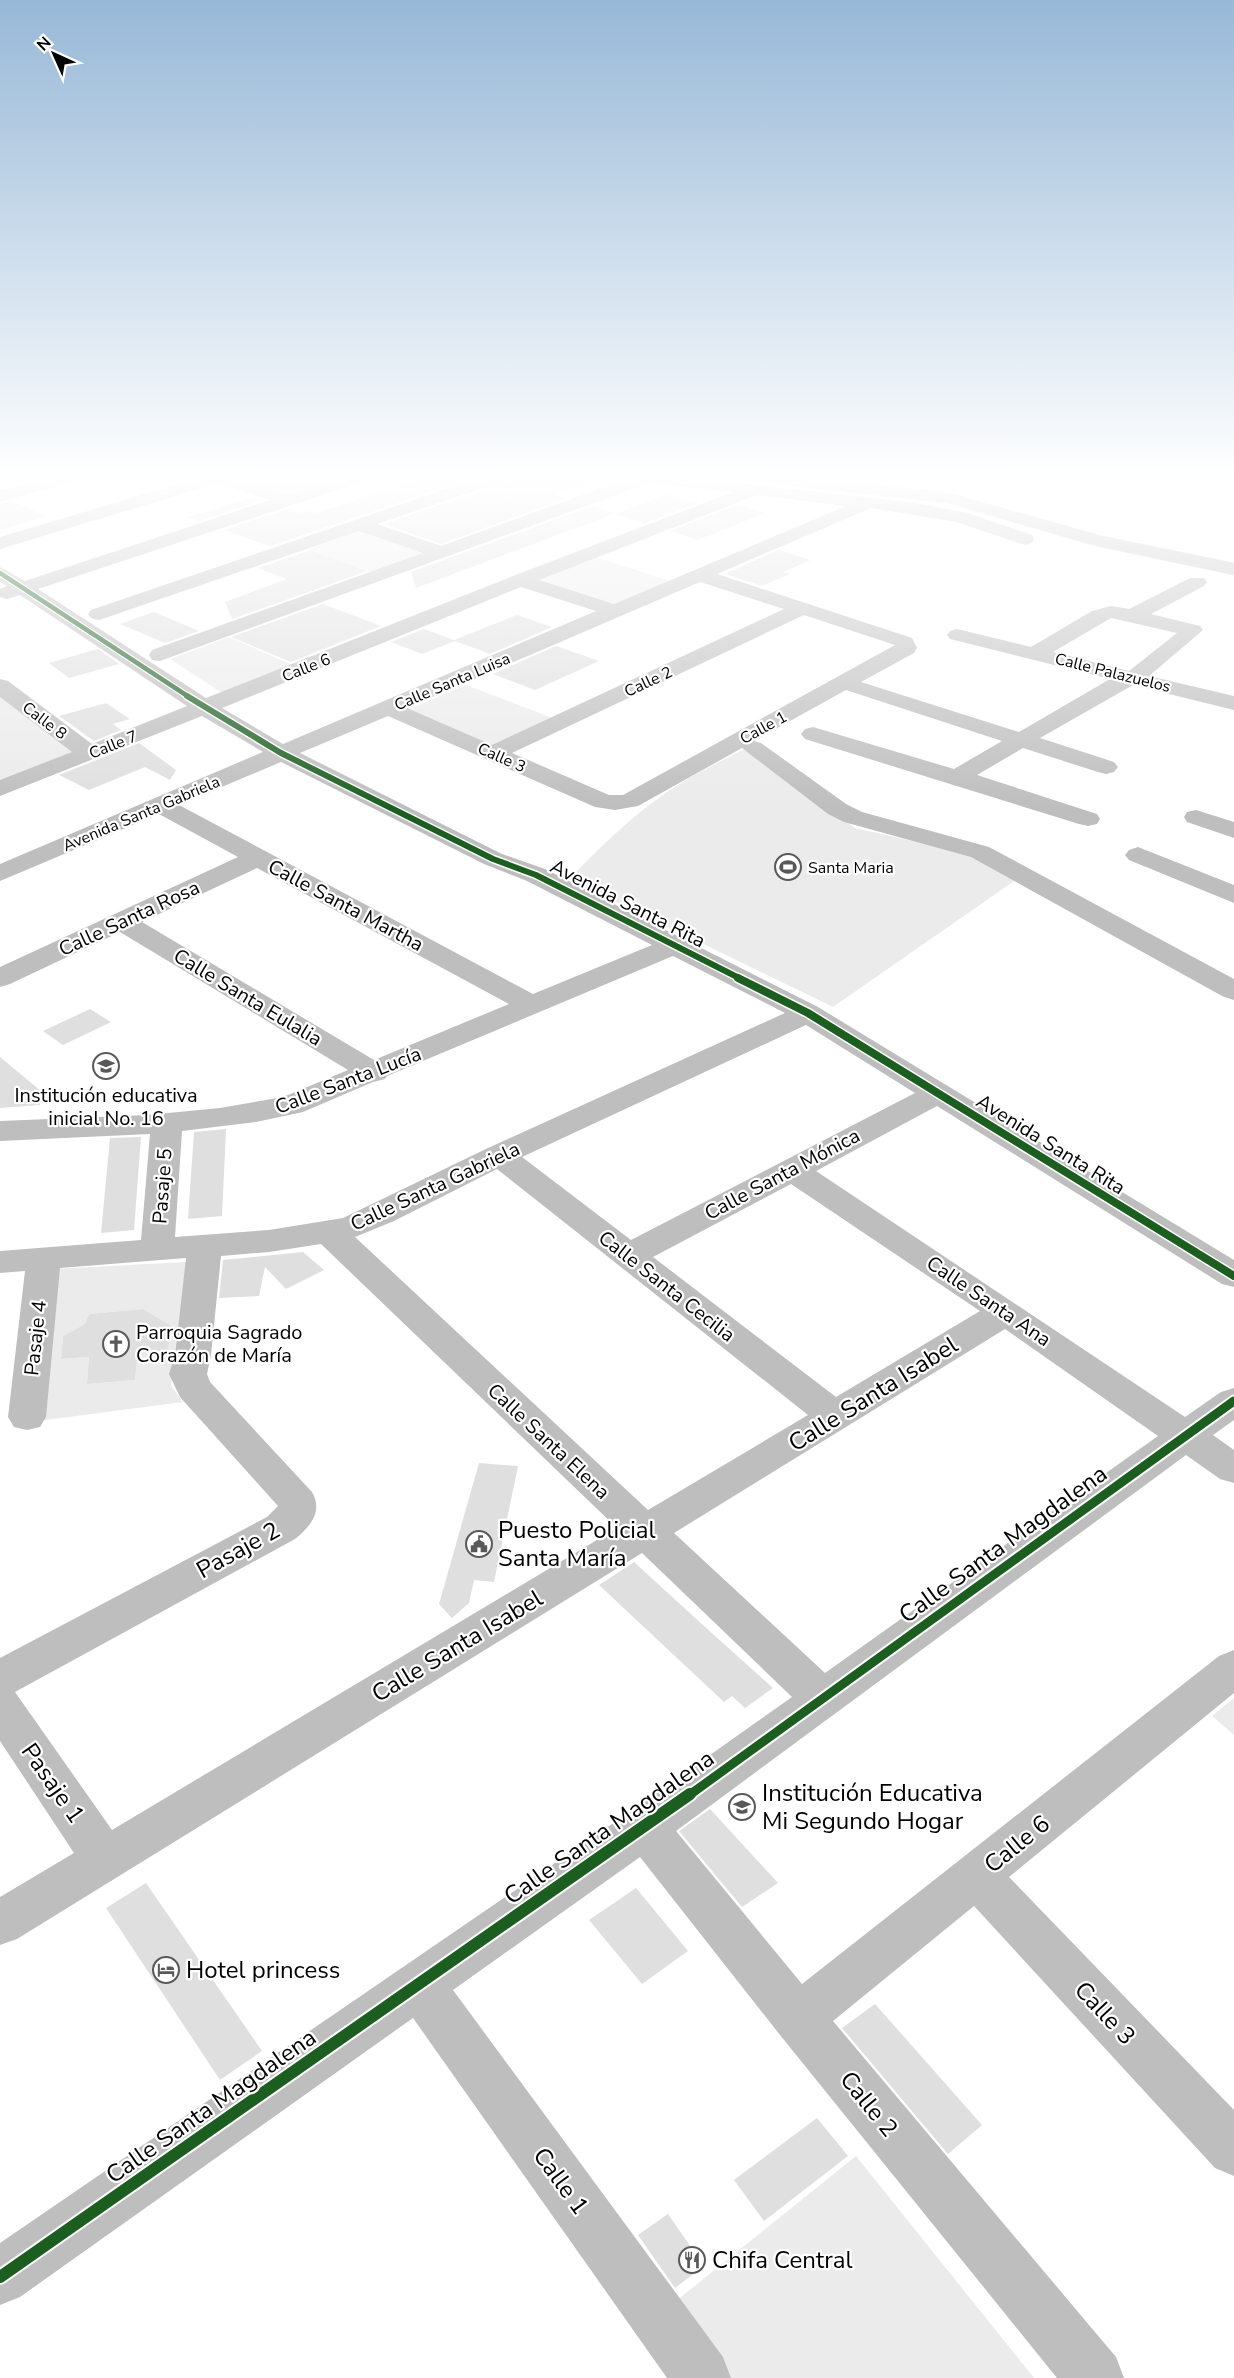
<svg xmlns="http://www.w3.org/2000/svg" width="1234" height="2378" font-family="'Nunito Sans',sans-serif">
<rect width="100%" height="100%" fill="#fff"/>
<!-- green -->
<g fill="#ebebeb" fill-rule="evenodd">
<path d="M233 476H334L345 479 289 497 228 477Z"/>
<path d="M361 530 428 553 373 573 309 549Z"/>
<path d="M596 557 672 582 611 607 537 580Z"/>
<path d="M229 637 297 667 222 693 170 659Z"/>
<path d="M466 685 555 719 495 748 405 711Z"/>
<path d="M0 695 76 751 0 786Z"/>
<path d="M744 749 855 828 974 855 1017 879 833 1007 569 879C599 849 628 819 663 795 688 777 716 764 744 749Z"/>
<path d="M186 1262 171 1386 183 1402 38 1421 54 1269ZM143 1309 170 1326 168 1351 138 1353 135 1380 87 1384 89 1357 61 1359 63 1336 85 1324 89 1314Z"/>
<path d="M1234 1698V1735L1212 1716Z"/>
<path d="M856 2156 1034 2378H731L676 2301Z"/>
</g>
<!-- building -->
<g fill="#dfdfdf">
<path d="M429 476H478L270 546 224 530 289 509 301 513 310 511 317 513Z"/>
<path d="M511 476H596L597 479 553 494 567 498 441 544 384 524 507 482Z"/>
<path d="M668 494 698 503 645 523 615 514Z"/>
<path d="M254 497 263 500 199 521 188 517Z"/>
<path d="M11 501 48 516 0 530V504Z"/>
<path d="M737 505 765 513 698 540 670 531Z"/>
<path d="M593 506 616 513 416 588 411 572Z"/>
<path d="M311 550 367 571 232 619 225 602 287 579 258 568Z"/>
<path d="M778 550 811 560 783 572 790 574 762 586 725 574Z"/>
<path d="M323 604 381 626 291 662 231 637Z"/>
<path d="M154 612 199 631 165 643 120 624Z"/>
<path d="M517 615 552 627 490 654 455 641 422 654 391 642 424 629 454 640Z"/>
<path d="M556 646 599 661 535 690 493 674Z"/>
<path d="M98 649 119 664 69 678 49 663Z"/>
<path d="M106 703 130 719 113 724 121 730 94 741 59 716Z"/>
<path d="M139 743 176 770 170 780 145 767 89 790 59 775Z"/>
<path d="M90 1009 111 1022 63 1045 43 1031Z"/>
<path d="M0 1057 41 1091 40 1105 0 1108Z"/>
<path d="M226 1129 222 1216 188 1219 194 1132Z"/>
<path d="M141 1137 134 1230 101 1233 110 1138Z"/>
<path d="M303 1252 324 1270 286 1289 265 1267 259 1296 219 1298 223 1260Z"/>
<path d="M143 1309 171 1326 168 1351 138 1353 135 1380 87 1384 89 1357 61 1359 63 1336 85 1324 89 1314Z"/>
<path d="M479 1463 518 1466 494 1582 474 1580 469 1603 452 1618 439 1604Z"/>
<path d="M634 1562 704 1626 773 1688 745 1708 732 1696 724 1702 599 1585Z"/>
<path d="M710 1809 778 1883 742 1907 679 1831Z"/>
<path d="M146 1883 262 2051 220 2080 106 1908Z"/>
<path d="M636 1888 688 1951 642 1984 589 1920Z"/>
<path d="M875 2004 982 2125 948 2154 842 2028Z"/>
<path d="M817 2118 848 2156 764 2221 734 2180Z"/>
<path d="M668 2214 704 2266 675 2288 638 2235Z"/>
</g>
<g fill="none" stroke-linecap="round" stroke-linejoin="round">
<defs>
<path id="major" d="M741 476H794L949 493 1102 536 1234 563V575L1092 545 948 503 750 481 744 480Z"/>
</defs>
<!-- major casing -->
<use href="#major" stroke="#dbdbdb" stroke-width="1"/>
<!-- minor -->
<g fill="#bebebe" fill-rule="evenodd">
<path d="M55 476H82L79 480 0 502V491Z"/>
<path d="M205 476H230L288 494 346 476H371L368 480 38 589 206 698 513 576 733 492 649 483 160 661 152 660 149 655 152 650 423 553 359 531 105 618 98 620 91 618 88 614 91 610 484 476H509L506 480 377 524 441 546 629 478V476H679L914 503 968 513 1032 535 1034 539 1032 543 1025 545 957 522 871 508 717 574 912 638 917 648 914 653 861 682 1019 732 1110 679 950 639 947 635 950 631 957 629 1031 647 1092 611 1111 606 1129 609 1190 578H1204L1207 582 1204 586 1151 614 1200 626 1203 630 1149 676 1234 696V710L1133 685 1040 738 1114 762 1118 767 1114 772 1106 774 1098 772 1023 748 977 775 1097 814 1100 819 1097 824 1088 826 1079 824 805 739 801 734 805 729 813 727 954 769 1002 741 846 690 754 741 761 743 846 804 862 812 989 847 1234 979V1000L1224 997 971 857 844 822 828 814 742 748 638 806 615 810 595 807 388 716 300 753 502 854 545 869 818 1007 1234 1260V1287L1222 1284 937 1106 816 1171 1185 1417 1221 1392 1234 1388V1420L1213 1435 1234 1450V1483L1220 1479 1186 1455 676 1831 802 1984 1219 1656 1234 1650V1693L1009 1877 1234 2110V2176L1215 2168 974 1906 833 2021 1116 2357 1124 2378H1057L780 2035 640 1857 453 1990 723 2357 731 2378H667L413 2018 20 2297 0 2305V2243L628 1813 792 1697 642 1553 17 1939 0 1945V1897L74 1853 0 1741V1658L267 1517 278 1506 180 1397 169 1374 175 1355 186 1258 60 1268 46 1417 40 1427 27 1430 14 1427 8 1417 25 1271 0 1273V1251L141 1240 150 1134 0 1141V1121L147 1115 220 1108 283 1097 348 1070 120 932 10 984 0 987V967L238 857 159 814 0 881V864L263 752 202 716 0 796V780L72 752 0 697V679L8 681 92 744 187 706 20 595 7 599 0 597V589L7 586 0 582V567L25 581 270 500 218 483 0 549V537ZM757 495 846 506 614 604 539 580ZM700 582 784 609 492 745 407 708ZM521 587 596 611 283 744 222 708ZM804 615 895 645 623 795H609L512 753ZM1111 618 1177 633 1129 671 1053 652ZM281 762 484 864 527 881 652 945 533 994 179 805ZM257 868 509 1004 374 1060 142 922ZM673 956 785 1013 488 1148 343 1218 269 1230 175 1237 182 1131 256 1122 303 1112 373 1082 385 1079 387 1076ZM806 1025 915 1093 631 1240 522 1157ZM497 1169 808 1415 648 1510 355 1237 394 1221ZM791 1184 980 1311 836 1397 653 1257ZM321 1244 617 1528 112 1830 15 1692 295 1539C311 1526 323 1511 312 1492L210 1382 207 1374 211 1355 221 1256 269 1252ZM1005 1329 1158 1436 825 1673 674 1533Z"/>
<path d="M1196 810 1234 822V838L1187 822 1184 817 1187 812Z"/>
<path d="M1138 847 1234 885V903L1129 860 1125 855 1129 850Z"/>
</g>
<!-- major -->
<use href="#major" fill="#bebebe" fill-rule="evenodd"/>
<defs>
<path id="cycleway-far4" d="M0 573 189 697"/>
<path id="cycleway-far3" d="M187 696 281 753 493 859 536 875 741 979"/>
<path id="cycleway-far2" d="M738 978 808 1013 1234 1276"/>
<path id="cycleway-far1" d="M688 1796 1234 1401"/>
<path id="cycleway" d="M0 2277 690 1794"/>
</defs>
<!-- cycleway-far4 casing -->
<use href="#cycleway-far4" stroke="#fff" stroke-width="7"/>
<!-- cycleway-far3 casing -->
<use href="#cycleway-far3" stroke="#fff" stroke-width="9"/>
<!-- cycleway-far2 casing -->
<use href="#cycleway-far2" stroke="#fff" stroke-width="11"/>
<!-- cycleway-far1 casing -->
<use href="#cycleway-far1" stroke="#fff" stroke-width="13"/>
<!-- cycleway casing -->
<use href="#cycleway" stroke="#fff" stroke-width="16"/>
<!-- cycleway-far4 -->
<use href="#cycleway-far4" stroke="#1b5e20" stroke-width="4.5"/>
<!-- cycleway-far3 -->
<use href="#cycleway-far3" stroke="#1b5e20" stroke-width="6"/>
<!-- cycleway-far2 -->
<use href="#cycleway-far2" stroke="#1b5e20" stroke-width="8"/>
<!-- cycleway-far1 -->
<use href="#cycleway-far1" stroke="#1b5e20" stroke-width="9"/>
<!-- cycleway -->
<use href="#cycleway" stroke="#1b5e20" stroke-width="12"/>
</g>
<!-- sky -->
<linearGradient id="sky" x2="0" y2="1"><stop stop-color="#97b8d7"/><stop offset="0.59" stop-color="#fff"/><stop offset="1" stop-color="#fff" stop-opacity="0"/></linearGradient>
<rect width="1234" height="809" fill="url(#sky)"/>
<!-- icons -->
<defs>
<symbol id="stadium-ring" viewBox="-11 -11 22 22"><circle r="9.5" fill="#fff" stroke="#595959" stroke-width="1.5"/><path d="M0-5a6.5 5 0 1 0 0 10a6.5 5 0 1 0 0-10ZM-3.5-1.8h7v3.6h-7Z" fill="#595959"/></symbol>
<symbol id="school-ring" viewBox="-11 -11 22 22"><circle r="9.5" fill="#fff" stroke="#595959" stroke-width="1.5"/><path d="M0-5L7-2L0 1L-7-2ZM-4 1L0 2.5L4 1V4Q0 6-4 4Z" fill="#595959"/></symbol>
<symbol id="church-ring" viewBox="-11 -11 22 22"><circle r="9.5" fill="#fff" stroke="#595959" stroke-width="1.5"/><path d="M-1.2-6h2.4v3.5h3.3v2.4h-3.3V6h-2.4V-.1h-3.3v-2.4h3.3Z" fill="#595959"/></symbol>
<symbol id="civic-ring" viewBox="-11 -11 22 22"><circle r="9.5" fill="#fff" stroke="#595959" stroke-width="1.5"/><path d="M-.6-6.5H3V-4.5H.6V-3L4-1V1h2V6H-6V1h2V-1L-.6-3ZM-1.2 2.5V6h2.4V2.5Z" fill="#595959"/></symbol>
<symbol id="hotel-ring" viewBox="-11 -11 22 22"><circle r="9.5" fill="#fff" stroke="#595959" stroke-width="1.5"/><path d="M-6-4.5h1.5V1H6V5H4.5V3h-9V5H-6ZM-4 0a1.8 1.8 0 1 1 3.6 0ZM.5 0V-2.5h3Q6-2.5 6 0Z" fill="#595959"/></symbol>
<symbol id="restaurant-ring" viewBox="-11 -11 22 22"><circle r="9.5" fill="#fff" stroke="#595959" stroke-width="1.5"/><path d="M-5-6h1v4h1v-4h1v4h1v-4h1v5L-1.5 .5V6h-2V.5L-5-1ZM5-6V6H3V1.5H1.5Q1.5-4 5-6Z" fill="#595959"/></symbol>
</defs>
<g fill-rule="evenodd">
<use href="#stadium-ring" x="773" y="852" width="30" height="30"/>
<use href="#school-ring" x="91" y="1051" width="30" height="30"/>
<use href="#church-ring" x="101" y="1329" width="30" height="30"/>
<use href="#civic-ring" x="464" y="1529" width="30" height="30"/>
<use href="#school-ring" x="727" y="1792" width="30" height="30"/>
<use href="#hotel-ring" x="151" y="1955" width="30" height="30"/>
<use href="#restaurant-ring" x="677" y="2245" width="30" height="30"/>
</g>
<g text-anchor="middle" stroke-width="4.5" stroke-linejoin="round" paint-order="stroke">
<!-- far-street labels -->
<g font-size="16" fill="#000" stroke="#fff">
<text transform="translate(306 667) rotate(-22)" y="6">Calle 6</text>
<text transform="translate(1113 672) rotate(14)" y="6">Calle Palazuelos</text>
<text transform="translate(452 681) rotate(-23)" y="6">Calle Santa Luisa</text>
<text transform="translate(648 681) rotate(-25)" y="6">Calle 2</text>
<text transform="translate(45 720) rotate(37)" y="6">Calle 8</text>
<text transform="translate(763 727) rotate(-29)" y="6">Calle 1</text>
<text transform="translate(113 744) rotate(-22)" y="6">Calle 7</text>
<text transform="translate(502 757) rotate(24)" y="6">Calle 3</text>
<text transform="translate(141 813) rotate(-23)" y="6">Avenida Santa Gabriela</text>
</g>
<!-- far-poi labels -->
<g font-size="16" fill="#000" stroke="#fff" text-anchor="start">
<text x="808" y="873">Santa Maria</text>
</g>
<!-- street labels -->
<g font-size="20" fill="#000" stroke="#fff">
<text transform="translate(628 903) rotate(27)" y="7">Avenida Santa Rita</text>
<text transform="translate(346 905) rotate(28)" y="7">Calle Santa Martha</text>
<text transform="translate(129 918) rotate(-25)" y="7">Calle Santa Rosa</text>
<text transform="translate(248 997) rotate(31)" y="7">Calle Santa Eulalia</text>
<text transform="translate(348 1080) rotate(-21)" y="7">Calle Santa Lucía</text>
<text transform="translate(1051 1144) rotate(32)" y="7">Avenida Santa Rita</text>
<text transform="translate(782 1174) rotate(-28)" y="7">Calle Santa Mónica</text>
<text transform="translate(162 1186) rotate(-86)" y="7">Pasaje 5</text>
<text transform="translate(435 1186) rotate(-25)" y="7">Calle Santa Gabriela</text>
<text transform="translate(667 1286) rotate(38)" y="7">Calle Santa Cecilia</text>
<text transform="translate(989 1301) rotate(34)" y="7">Calle Santa Ana</text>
<text transform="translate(35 1338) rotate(-84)" y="7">Pasaje 4</text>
<text transform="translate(549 1441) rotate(43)" y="7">Calle Santa Elena</text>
</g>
<!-- poi labels -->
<g font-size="20" fill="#000" stroke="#fff">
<text x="106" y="1102">Institución educativa<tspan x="106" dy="23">inicial No. 16</tspan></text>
<text x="136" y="1339" text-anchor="start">Parroquia Sagrado<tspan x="136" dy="23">Corazón de María</tspan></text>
</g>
<!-- near-street labels -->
<g font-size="24" fill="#000" stroke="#fff">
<text transform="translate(873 1394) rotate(-32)" y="8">Calle Santa Isabel</text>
<text transform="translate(1003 1544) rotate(-36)" y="8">Calle Santa Magdalena</text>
<text transform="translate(238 1550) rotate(-29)" y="8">Pasaje 2</text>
<text transform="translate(457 1646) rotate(-31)" y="8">Calle Santa Isabel</text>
<text transform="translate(53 1783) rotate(55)" y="8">Pasaje 1</text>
<text transform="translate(609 1827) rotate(-35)" y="8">Calle Santa Magdalena</text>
<text transform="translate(1017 1844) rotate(-39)" y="8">Calle 6</text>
<text transform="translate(1105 2013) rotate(47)" y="8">Calle 3</text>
<text transform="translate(869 2104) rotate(51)" y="8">Calle 2</text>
<text transform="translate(211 2106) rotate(-35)" y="8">Calle Santa Magdalena</text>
<text transform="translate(561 2181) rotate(54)" y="8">Calle 1</text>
</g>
<!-- near-poi labels -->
<g font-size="24" fill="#000" stroke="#fff" text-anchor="start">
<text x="498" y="1538">Puesto Policial<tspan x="498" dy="28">Santa María</tspan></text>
<text x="762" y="1801">Institución Educativa<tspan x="762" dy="28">Mi Segundo Hogar</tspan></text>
<text x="186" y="1978">Hotel princess</text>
<text x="712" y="2268">Chifa Central</text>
</g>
</g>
<!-- north arrow -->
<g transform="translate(54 54) rotate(315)" stroke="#ffffff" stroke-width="4.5" paint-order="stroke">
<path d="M0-4.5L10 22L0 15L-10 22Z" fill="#000000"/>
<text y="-9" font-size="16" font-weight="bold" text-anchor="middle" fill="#000000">N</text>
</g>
</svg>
